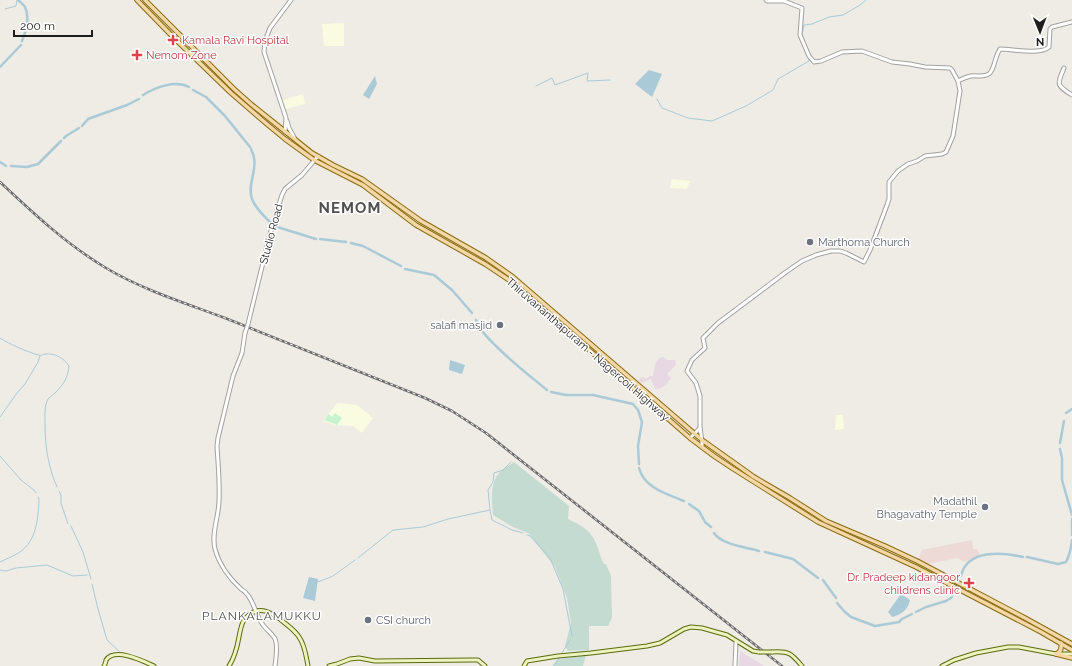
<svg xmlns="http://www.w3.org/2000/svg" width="1072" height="666" font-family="Raleway,sans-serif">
<rect width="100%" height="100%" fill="#eeece5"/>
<!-- commercial -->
<path fill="#edd9d6" d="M972 540 973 549H977L980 555 964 562 958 558 927 564 918 560 922 550Z"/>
<!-- industrial -->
<g fill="#e7d8e3">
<path d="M663 357 667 360H675L676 365 667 374 671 378 668 382 667 384 661 388 655 389 651 379 641 383 639 379 643 377 646 379 650 376H653L655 364 659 358Z"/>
<path d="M740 651 764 666H739Z"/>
</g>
<!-- education -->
<g fill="#fafce1">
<path d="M344 23V46H324L322 24Z"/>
<path d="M303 94 305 104 286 109 283 100Z"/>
<path d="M672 179 690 181 687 189 670 188Z"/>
<path d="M337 403 357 405 373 418 362 433 353 426 335 425 323 421Z"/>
<path d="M836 415H843L844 429 835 430Z"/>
</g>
<!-- wetland -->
<g fill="#c4dbd2">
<path d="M514 462 569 506 568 519C580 525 590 529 596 543 599 550 600 557 604 564H606L611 576 612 618 608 626H589V650L568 651 565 646 571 623 567 598 555 567 528 533 513 527 493 515C492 501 489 482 501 471 504 468 510 465 514 462Z"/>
<path d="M586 655 583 666H552L558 659Z"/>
</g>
<!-- park -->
<path fill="#c7f4ce" d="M335 413 342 418 337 425 324 420 329 414 332 417Z"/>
<!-- water -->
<g fill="#aacad8">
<path d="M649 70 662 74 652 97 635 84Z"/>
<path d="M375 76 377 84 369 99 363 95Z"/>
<path d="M450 360 465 365 462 374 449 370Z"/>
<path d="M309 577 318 579 315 601 303 598Z"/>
<path d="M901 594 910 600C908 609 902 615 892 617L888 612Z"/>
</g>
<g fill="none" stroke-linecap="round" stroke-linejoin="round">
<!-- stream -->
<g stroke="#aacad8" stroke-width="1">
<path d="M5 9 16 6 17 0"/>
<path d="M803 38 802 35 804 25 812 24 829 17 843 15 860 5 866 0"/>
<path d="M536 86 552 78 555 85 588 73 587 81 610 80"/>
<path d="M657 99 662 108 688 118 712 121 746 106 773 90 778 79 809 61 808 58"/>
<path d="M0 338C9 344 28 352 38 355 43 356 40 355 45 354 55 353 64 358 69 366 68 378 63 385 55 393 53 395 50 397 48 399 44 406 45 416 45 424 45 445 48 467 57 487"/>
<path d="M0 417 17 393 25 384 38 362 40 356"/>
<path d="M0 456 21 480 34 490 36 493"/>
<path d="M511 462 503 470 494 473 493 482 488 490 490 510 492 520 512 530 523 533"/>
<path d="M59 491 61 495V503L68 524"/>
<path d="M71 526 83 552 91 579"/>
<path d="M527 535 530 536 550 558 563 589 572 636"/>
<path d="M358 558 393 530 423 527 448 519 490 510"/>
<path d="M0 562C6 559 14 556 20 552 37 540 38 518 39 500L38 497"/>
<path d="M0 570 6 571 16 568 47 565 73 576 87 575"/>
<path d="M318 582 333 576 355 560"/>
<path d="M92 584 98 609 107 640 119 651"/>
<path d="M562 653 570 640"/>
<path d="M554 666 559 658"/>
</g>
<!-- canal -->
<g stroke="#aacad8" stroke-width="2.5">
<path d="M18 0C20 2 24 5 25 7 30 17 26 32 22 41"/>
<path d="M0 67 21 45"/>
<path d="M193 90 206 97 225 116 250 147"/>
<path d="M143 95C156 87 175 80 189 87"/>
<path d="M82 126 88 119 127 105 139 99"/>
<path d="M64 138 66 136 79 128"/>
<path d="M251 149C252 152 254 155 254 158 257 171 247 185 252 199 255 208 264 216 271 223"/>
<path d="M0 162 6 166"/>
<path d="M11 166 27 167 38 164 61 141"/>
<path d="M274 226 316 239"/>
<path d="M320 239 346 242"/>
<path d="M351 243 363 246 401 266"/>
<path d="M405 269 434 275 452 290 472 313"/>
<path d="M476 320C480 331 489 339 497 347 513 363 530 376 547 390"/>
<path d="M551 392 566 395H593L633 404 638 410 642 422 638 446 639 464"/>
<path d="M1066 413 1072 409"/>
<path d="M1060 443 1064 421"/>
<path d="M1060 449 1062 458V480L1072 515"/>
<path d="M639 468C644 488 667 494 684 501"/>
<path d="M689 504 699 511 705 522 711 527"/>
<path d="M714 533C722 545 746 547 759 551"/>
<path d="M1072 535V519"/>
<path d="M765 552 793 559 818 578"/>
<path d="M1027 557 1058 564 1066 562C1070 555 1071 548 1072 540"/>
<path d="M961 576C967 549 1002 552 1023 557"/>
<path d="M823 580 836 598"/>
<path d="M837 603 845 612 851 617 875 626 899 622 902 619 912 614"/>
<path d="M916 612 926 607 946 601 951 598 956 589"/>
</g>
<defs>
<g id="tertiary">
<path d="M766 0 767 1H784L802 8 800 35 809 56 814 62 821 61 842 52 862 51 892 62 910 64 925 67 950 68 952 70 958 81"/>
<path d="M1064 68C1057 85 1056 85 1072 95"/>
<path d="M287 121 289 128 295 139"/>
<path d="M285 132 286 118 264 52 265 41 270 28 291 0"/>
<path d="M248 324 270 234 282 195 285 189 302 175 318 156"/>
<path d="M245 333 242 353 233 376 218 438 217 446C218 464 220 483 219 501 219 516 211 533 215 549 219 564 230 579 241 589 243 591 245 591 246 593 254 601 256 616 263 625 266 629 274 636 275 639 278 645 276 659 275 666"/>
<path d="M700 428 702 441V447"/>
<path d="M690 438 700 428V396L696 383 687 371 692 360 705 348 703 338 718 323 786 272 802 261 816 255 831 251H840L846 253 864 262 870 250 887 205 889 199V182L898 171 908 164 917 161 925 156 942 154 946 152 953 136 960 91 958 81C962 79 966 77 971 76 977 75 985 78 990 73 995 67 995 56 1000 49 1012 49 1041 55 1049 47L1050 29 1052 27 1072 22"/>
<path d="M735 666 736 641"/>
</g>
<g id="secondary">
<path d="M772 652C789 651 791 653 802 666"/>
<path d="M104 666C105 665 106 661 106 660 115 647 143 661 154 666"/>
<path d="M229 666C235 657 237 648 239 637 240 631 241 625 244 620 258 602 273 613 286 624 291 628 296 632 299 637 305 645 306 656 308 666"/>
<path d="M329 666 337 664 350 659 359 658 375 661 473 660H478L485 666"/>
<path d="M524 666 527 661 558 656 591 653 647 646 660 643 684 629 691 627 702 628 727 635 753 651 759 652"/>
<path d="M942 666 954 660 976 653 1008 647H1019L1056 654H1072"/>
</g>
<g id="primary">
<path d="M137 0 173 37 231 93 268 125 285 139 314 160 363 185 416 225 485 264 509 280 690 438 714 456 732 468 818 522 916 567 1041 632 1072 650"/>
<path d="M145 0 234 89 252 105 312 153 333 165 362 179 421 221 486 258 513 277 702 440 754 477 790 498 826 521 885 546 917 561 1025 618 1072 644"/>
<path d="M1056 654 1072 658"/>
<path d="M1056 654C1061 652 1062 648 1061 643"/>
</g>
</defs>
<!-- tertiary casing -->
<use href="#tertiary" stroke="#a2a2a2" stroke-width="5"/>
<!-- secondary casing -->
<use href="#secondary" stroke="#5b6b10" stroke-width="5"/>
<!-- primary casing -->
<use href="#primary" stroke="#8a6a0f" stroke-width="5.5"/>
<!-- tertiary -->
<use href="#tertiary" stroke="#fff" stroke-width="3"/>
<!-- secondary -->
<use href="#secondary" stroke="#edf3bf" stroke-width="3"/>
<!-- primary -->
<use href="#primary" stroke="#f3d7a6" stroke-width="3.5"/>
<defs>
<path id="rail" d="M0 182C33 213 66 244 106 268 143 290 185 303 225 318 292 345 359 371 425 398L452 411 486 433 782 666"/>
</defs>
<!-- rail casing -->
<use href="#rail" stroke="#6c6c6c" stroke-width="2.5"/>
<!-- rail -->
<use href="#rail" stroke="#fff" stroke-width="1" stroke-dasharray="3" stroke-linecap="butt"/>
<defs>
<path id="tertiary-bridge" d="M245 333 248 324"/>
<path id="secondary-bridge" d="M759 652H772"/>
</defs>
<!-- tertiary-bridge casing -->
<use href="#tertiary-bridge" stroke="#a2a2a2" stroke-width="5" stroke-linecap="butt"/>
<!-- secondary-bridge casing -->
<use href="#secondary-bridge" stroke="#5b6b10" stroke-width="5" stroke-linecap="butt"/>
<!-- tertiary-bridge -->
<use href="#tertiary-bridge" stroke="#fff" stroke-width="3"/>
<!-- secondary-bridge -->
<use href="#secondary-bridge" stroke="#edf3bf" stroke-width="3"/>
</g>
<!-- markers -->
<g fill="#e0444e" stroke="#fff" stroke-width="1.5">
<path d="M171 34h4v4h4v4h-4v4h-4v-4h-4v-4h4z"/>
<path d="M135 49h4v4h4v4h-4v4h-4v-4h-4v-4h4z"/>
<path d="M967 577h4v4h4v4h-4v4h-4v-4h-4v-4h4z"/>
</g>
<g fill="#6b7280" stroke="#fff" stroke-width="1.5">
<circle cx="810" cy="242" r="4"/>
<circle cx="500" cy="325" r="4"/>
<circle cx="985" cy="507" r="4"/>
<circle cx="368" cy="620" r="4"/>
</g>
<g text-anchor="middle" stroke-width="3" stroke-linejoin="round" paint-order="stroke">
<!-- health labels -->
<g font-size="11" fill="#be3a42" stroke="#fff" text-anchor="start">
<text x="182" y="44">Kamala Ravi Hospital</text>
<text x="146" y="59">Nemom Zone</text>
<text x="960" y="581" text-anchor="end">Dr. Pradeep kidangoor<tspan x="960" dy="13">childrens clinic</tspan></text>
</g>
<!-- street labels -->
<g font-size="11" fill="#1e1e1e" stroke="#fff">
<text transform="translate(271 234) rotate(-75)" y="4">Studio Road</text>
<text transform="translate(588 349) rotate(41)" y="4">Thiruvananthapuram - Nagercoil Highway</text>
</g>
<!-- worship labels -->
<g font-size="11" fill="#5b616d" stroke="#fff" text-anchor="start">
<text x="818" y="246">Marthoma Church</text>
<text x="492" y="329" text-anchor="end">salafi masjid</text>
<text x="977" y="505" text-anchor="end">Madathil<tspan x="977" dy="13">Bhagavathy Temple</tspan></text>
<text x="376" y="624">CSI church</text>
</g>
<!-- neighbourhood labels -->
<g font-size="12" letter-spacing="1" fill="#515151" stroke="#fff">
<text x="262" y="620">PLANKALAMUKKU</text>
</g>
<!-- district labels -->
<g font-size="15" font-weight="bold" letter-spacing="1" fill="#515151" stroke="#fff">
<text x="350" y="213">NEMOM</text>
</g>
</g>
<!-- north arrow -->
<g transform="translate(1040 32) rotate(179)" stroke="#ffffff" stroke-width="3" paint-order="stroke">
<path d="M0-3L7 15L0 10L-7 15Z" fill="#1e1e1e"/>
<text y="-6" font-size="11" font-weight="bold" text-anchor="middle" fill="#1e1e1e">N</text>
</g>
<!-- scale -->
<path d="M14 30v6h78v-6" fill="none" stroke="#1e1e1e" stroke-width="2"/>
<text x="20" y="30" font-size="12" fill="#1e1e1e" stroke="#ffffff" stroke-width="3" paint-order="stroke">200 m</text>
</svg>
